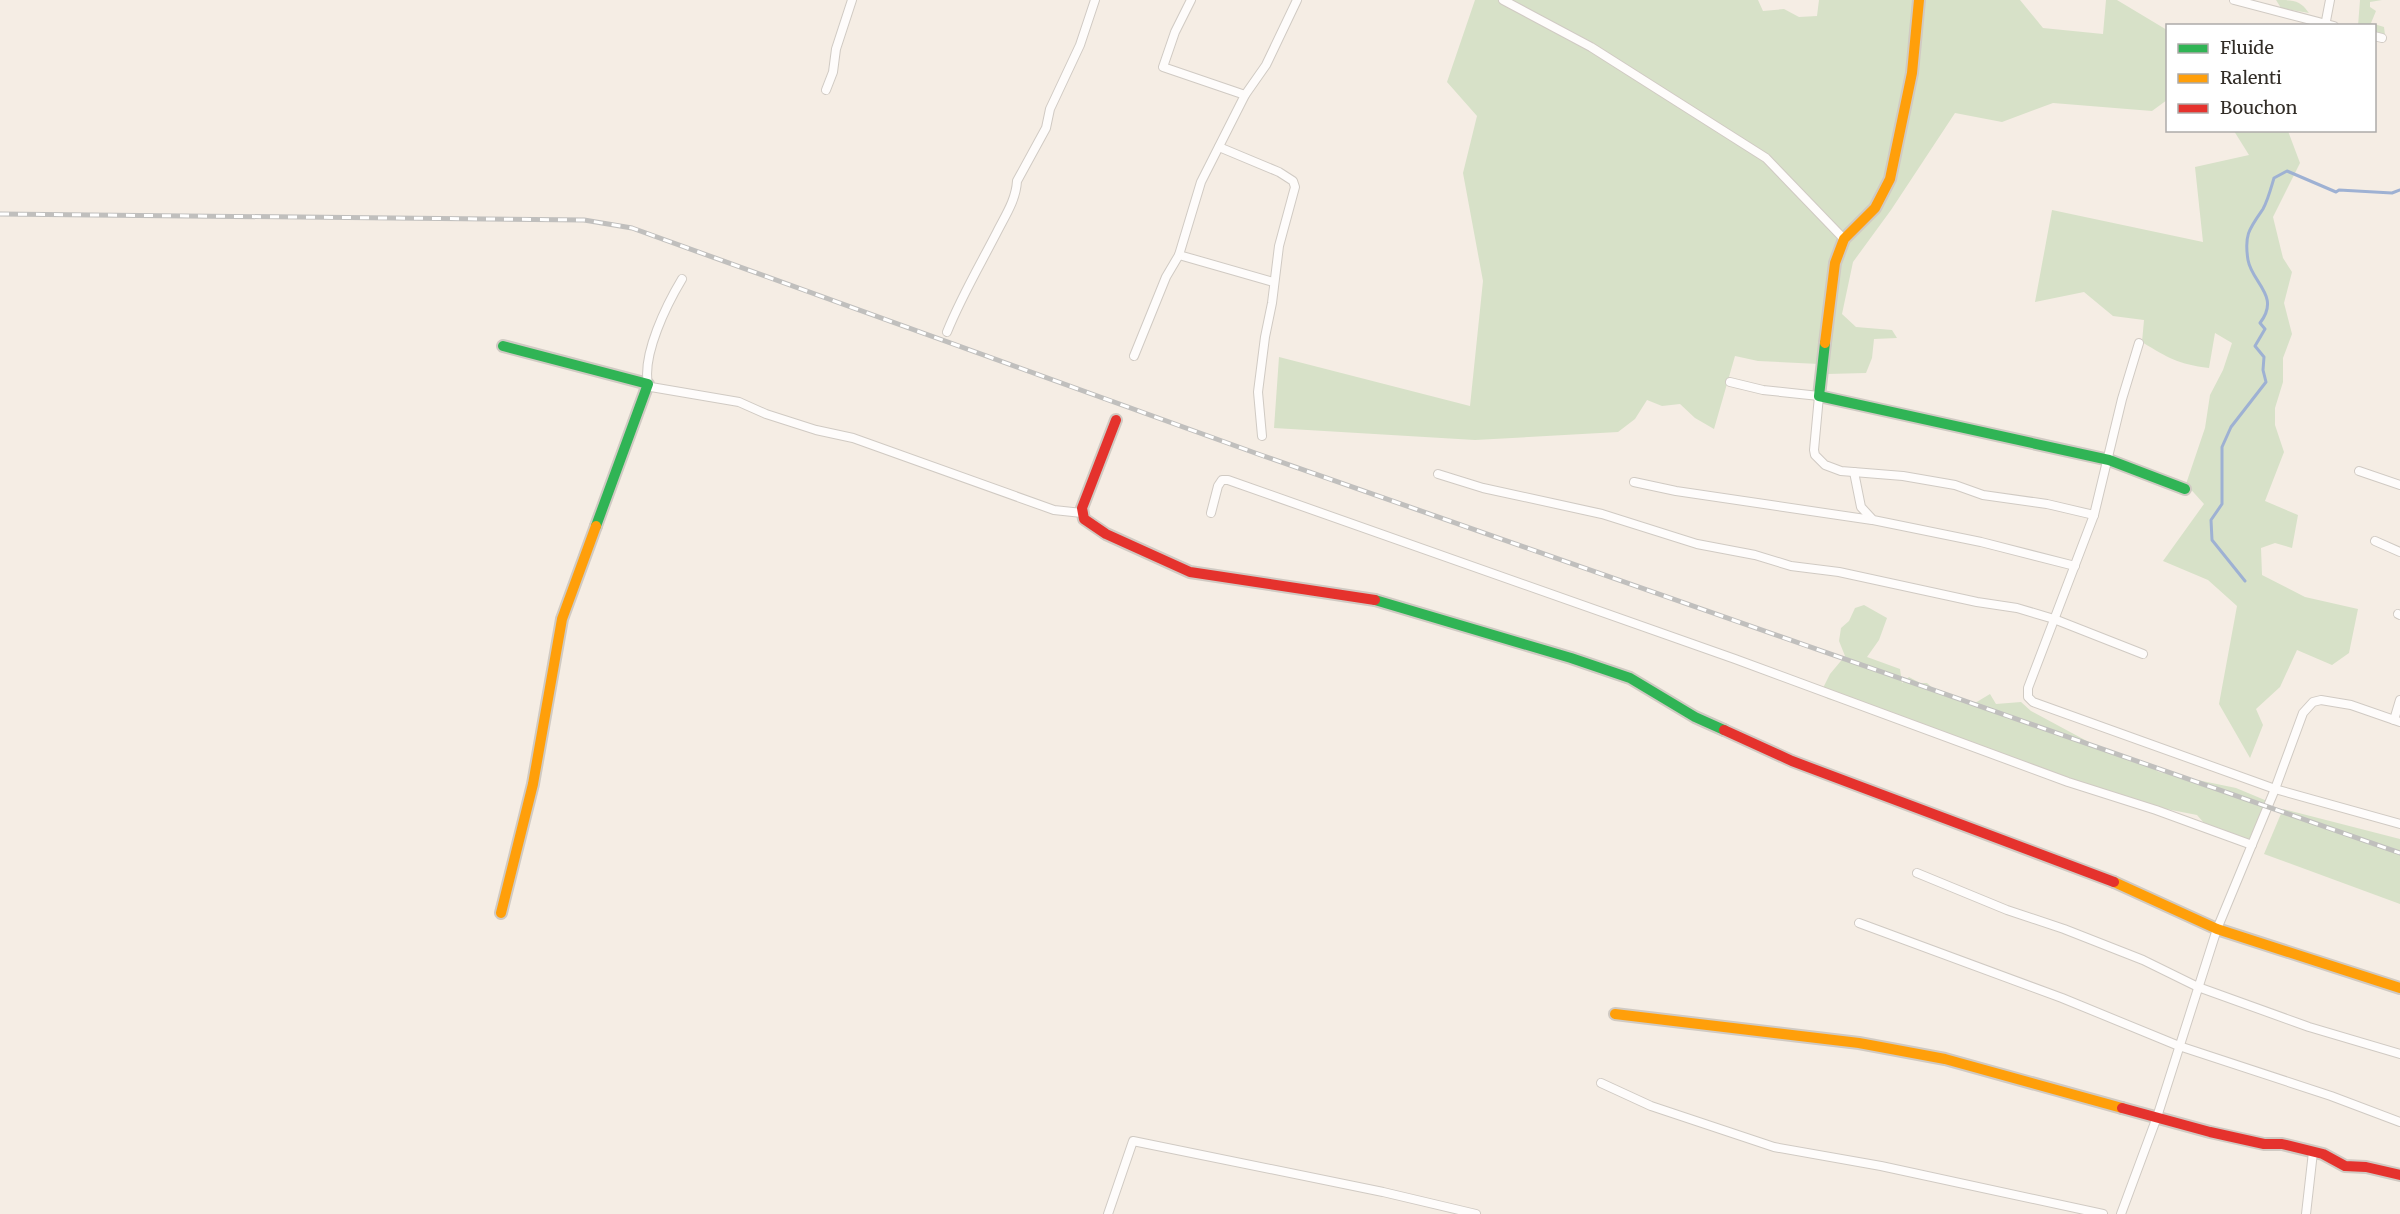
<svg xmlns="http://www.w3.org/2000/svg" width="2400" height="1214" font-family="Merriweather,serif">
<rect width="100%" height="100%" fill="#f5ede4"/>
<!-- green -->
<g fill="#d7e1c8">
<path d="M1475 0H1758L1763 11 1784 9 1799 17 1817 16 1819 0H2020L2043 28 2103 34 2106 0H2117L2167 30V100L2152 111 2053 103 2002 122 1955 113 1891 210 1853 262 1842 314 1856 327 1892 330 1897 338 1874 339 1872 358 1866 373 1827 374 1819 364 1758 361 1735 356 1714 429 1695 418 1680 404 1662 406 1647 400 1635 419 1618 432 1475 440 1274 428 1279 357 1470 406 1483 281 1463 173 1477 116 1447 82Z"/>
<path d="M2276 0C2294 0 2300 0 2309 13L2281 8Z"/>
<path d="M2360 0H2382L2370 2V7L2376 11 2371 23 2384 27 2385 35 2375 32 2374 26H2358Z"/>
<path d="M2234 131H2288L2300 163 2273 217 2283 258 2292 272 2284 303 2292 334 2283 358V382L2275 408V425L2284 452 2265 501 2298 515 2292 548 2275 543 2261 548 2262 575 2305 597 2358 609 2349 653 2332 665 2297 650 2280 687 2256 709 2263 725 2250 758 2219 704 2237 606 2208 580 2163 561 2204 504 2186 484 2205 428 2210 395 2223 370 2232 343 2215 333 2209 368C2178 364 2168 358 2142 342L2144 320 2113 316 2084 292 2035 302 2052 210 2203 242 2195 167 2249 155Z"/>
<path d="M1864 605 1887 618 1879 640 1867 657 1900 669 1902 683 1909 677 1920 683H1927L1938 693 1975 703 1990 694 1996 704 2021 702 2031 711 2111 754 2142 762 2159 772 2236 788 2272 803 2252 844 2204 823 2197 815 2156 807 2091 785 2072 781 1848 704 1828 699 1820 694 1830 674 1845 656 1839 641 1841 628 1849 621 1855 608Z"/>
<path d="M2283 809 2400 839V904L2264 854Z"/>
</g>
<g fill="none" stroke-linecap="round" stroke-linejoin="round">
<!-- stream -->
<path stroke="#9eb1d3" stroke-width="3" d="M2245 581 2212 540 2211 520 2222 504V447L2231 427 2266 382 2263 370 2264 357 2255 346 2265 329 2260 323C2281 296 2252 283 2248 260 2244 235 2249 229 2263 209 2268 200 2271 188 2274 178L2287 171 2336 192 2339 190 2392 193 2400 190"/>
<defs>
<g id="street">
<path d="M1191 0 1175 32 1163 67 1245 95"/>
<path d="M1503 0 1591 47 1766 158 1844 239"/>
<path d="M2234 0 2334 26"/>
<path d="M2325 26 2330 0"/>
<path d="M2374 36 2382 38"/>
<path d="M826 90 833 72 836 49 852 0"/>
<path d="M1219 147 1279 172 1293 181 1295 187 1279 246 1272 303 1265 337 1258 392 1262 436"/>
<path d="M1179 255 1273 282"/>
<path d="M682 279C667 304 642 354 648 384L651 387 739 402 766 414 816 430 853 438 1054 510 1082 513"/>
<path d="M947 332C961 297 980 265 997 232 1005 216 1016 200 1017 181L1046 128 1050 109 1080 45 1095 0"/>
<path d="M2139 343 2122 399 2094 515 2028 688V697L2033 702 2275 789 2400 824"/>
<path d="M1134 356 1166 277 1179 255 1201 182 1245 95 1266 65 1297 0"/>
<path d="M1730 382 1763 390 1819 396 1814 450 1815 455 1825 465 1841 471 1903 476 1955 485 1983 495 2047 504 2094 515"/>
<path d="M2359 471 2400 485"/>
<path d="M1854 472 1861 507 1873 520 1981 542 2075 566"/>
<path d="M1438 474 1483 488 1602 514 1697 544 1755 555 1791 566 1839 572 1977 602 2017 608 2054 619 2143 654"/>
<path d="M1634 482 1676 491 1872 520"/>
<path d="M1211 513 1218 486 1222 480H1228L1735 659 2068 782 2156 810 2252 845"/>
<path d="M2375 541 2400 552"/>
<path d="M2398 614 2400 615"/>
<path d="M2394 720 2400 700"/>
<path d="M1917 873 2007 910 2064 929 2143 960 2198 987 2309 1027 2400 1054"/>
<path d="M1859 923 2062 998 2179 1046 2331 1096 2400 1122"/>
<path d="M1601 1083 1651 1106 1774 1147 1881 1166 2103 1214"/>
<path d="M1108 1214 1133 1141 1383 1192 1476 1214"/>
<path d="M2121 1214 2157 1117 2217 929 2275 789 2303 713 2313 702 2321 700 2351 705 2400 722"/>
<path d="M2306 1214 2313 1152"/>
</g>
<g id="fast">
<path d="M1825 343 1819 396 2109 460 2185 489"/>
<path d="M503 346 648 384 596 526"/>
<path d="M1375 600 1571 658 1630 678 1695 717 1724 730"/>
</g>
<g id="slow">
<path d="M1825 343 1835 263 1844 239 1875 208 1890 179 1912 73 1919 0"/>
<path d="M2114 882 2217 929 2400 988"/>
<path d="M501 913 533 784 562 619 596 526"/>
<path d="M1615 1014 1859 1043 1945 1059 2122 1108"/>
</g>
<g id="jam">
<path d="M1116 420 1082 508 1084 519 1106 534 1190 572 1375 600"/>
<path d="M1724 730 1792 761 2114 882"/>
<path d="M2122 1108 2210 1132 2264 1144H2282L2323 1154 2345 1166 2366 1167 2400 1175"/>
</g>
</defs>
<!-- street casing -->
<use href="#street" stroke="#d0cac3" stroke-width="10"/>
<!-- fast casing -->
<use href="#fast" stroke="#d0cac3" stroke-width="14"/>
<!-- slow casing -->
<use href="#slow" stroke="#d0cac3" stroke-width="14"/>
<!-- jam casing -->
<use href="#jam" stroke="#d0cac3" stroke-width="14"/>
<!-- street -->
<use href="#street" stroke="#fefcfb" stroke-width="8"/>
<!-- fast -->
<use href="#fast" stroke="#30b455" stroke-width="10"/>
<!-- slow -->
<use href="#slow" stroke="#ff9f0a" stroke-width="10"/>
<!-- jam -->
<use href="#jam" stroke="#e5322d" stroke-width="10"/>
<defs>
<path id="rail" d="M0 214 584 220 632 228 1258 454 2400 853"/>
</defs>
<!-- rail casing -->
<use href="#rail" stroke="#c0bfbd" stroke-width="5"/>
<!-- rail -->
<use href="#rail" stroke="#fff" stroke-width="3" stroke-dasharray="9" stroke-linecap="butt"/>
</g>
<!-- legend -->
<rect x="2166" y="24" width="210" height="108" fill="#ffffff" stroke="#adaba9" stroke-width="1.5"/>
<rect x="2178" y="44" width="30" height="9" fill="#30b455" stroke="#adaba9" stroke-width="1.5"/>
<text x="2220" y="54" font-size="18" fill="#322d27">Fluide</text>
<rect x="2178" y="74" width="30" height="9" fill="#ff9f0a" stroke="#adaba9" stroke-width="1.5"/>
<text x="2220" y="84" font-size="18" fill="#322d27">Ralenti</text>
<rect x="2178" y="104" width="30" height="9" fill="#e5322d" stroke="#adaba9" stroke-width="1.5"/>
<text x="2220" y="114" font-size="18" fill="#322d27">Bouchon</text>
</svg>
